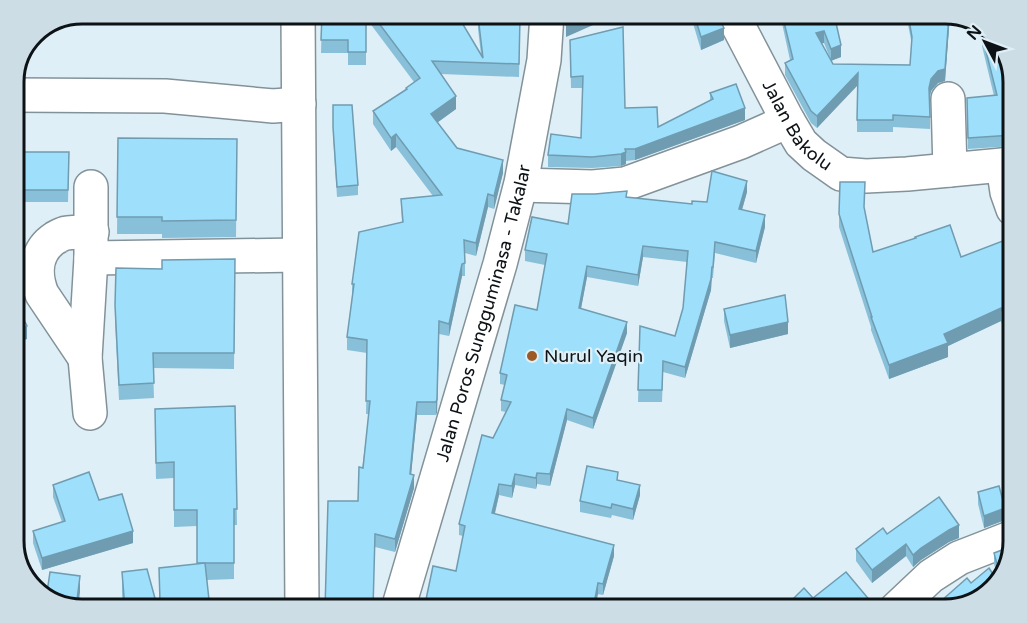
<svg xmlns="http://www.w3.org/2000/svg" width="1027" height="623" font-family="'Varela Round',sans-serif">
<rect width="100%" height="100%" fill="#deeff7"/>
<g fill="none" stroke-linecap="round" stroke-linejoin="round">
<defs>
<g id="minor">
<path d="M14 95 165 96 273 106 299 104"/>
<path d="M948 99 950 170"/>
<path d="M1003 165 1007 192 1013 209"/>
<path d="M521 185 593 187 625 184 741 142 788 121"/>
<path d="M91 258 299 255"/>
<path d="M85 358 42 294C34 274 35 251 55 238 55 238 62 234 63 234 71 231 83 233 92 232"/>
<path d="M90 413 85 358 91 258V187"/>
<path d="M896 609 931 576 959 558 1013 537"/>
</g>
<g id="major">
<path id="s1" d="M732 14 788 121 801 143 814 155 841 174 866 176 907 174 1013 164"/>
</g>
<g id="highway">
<path d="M298 14 302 609"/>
<path id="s2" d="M398 609 500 264 521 183 544 60 547 14"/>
</g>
</defs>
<!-- minor casing -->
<use href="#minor" stroke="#839299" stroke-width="36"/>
<!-- major casing -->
<use href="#major" stroke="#839299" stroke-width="36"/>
<!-- highway casing -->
<use href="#highway" stroke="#839299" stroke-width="36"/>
<!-- minor -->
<use href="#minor" stroke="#fff" stroke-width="33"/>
<!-- major -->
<use href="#major" stroke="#fff" stroke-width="33"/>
<!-- highway -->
<use href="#highway" stroke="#fff" stroke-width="33"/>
</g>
<!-- wall -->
<g fill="#88c0d9" fill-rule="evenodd">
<path d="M322 14H451L481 55 478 29V16L520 30 519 77 441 74 456 109 437 123 457 148 503 173 494 209 488 207 476 256 465 253V276H462L449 336 439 334 437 412 436 415H417L411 474 414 488 395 552 375 547 358 501 369 414H366L367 353 347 350V337L352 297V284L402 223 401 199 433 196 396 147 391 151 373 124V111L406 90V88L414 82 366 18V65H348V53H321Z"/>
<path d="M692 14H717L724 40 701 50 692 20Z"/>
<path d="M780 14H834L841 57 831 60 833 64 910 65 912 45 906 14H945L950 15 945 81 938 83 931 91 930 98V129L893 127V132H857V85L817 128 811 123 785 75V63L790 60ZM821 43H824L830 58Z"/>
<path d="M982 35 1013 77V146L968 149 967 98 994 96 982 46Z"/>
<path d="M570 40 625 108 658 127 710 100V93L745 120 635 160 626 161V164L621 166 592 168 548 167V155L581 138 583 88H571Z"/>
<path d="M333 105 358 185V195L337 197 333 136Z"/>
<path d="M118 138 237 139 236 237 162 238V234H117Z"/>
<path d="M14 152H69L68 202H14Z"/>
<path d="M747 192 742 210 765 227 756 263 715 253 713 278H712L711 290 685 378 663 372 662 402H638L640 326 675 336 683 308 687 262 643 257 638 286 587 277 581 308 627 333 593 429 567 420 550 486 537 484 536 489 515 485 512 498 499 495 495 514 614 556 603 595 456 571 463 536 459 535V524L493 438 506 412 501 411V400L505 385 500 384V373L537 310 545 265 525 261V250L568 224 627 197 692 204 707 202Z"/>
<path d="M839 214 873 252 961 257 1013 237 1005 332 1001 321 948 346V357L889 379 871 330V327L839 227Z"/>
<path d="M235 259 234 369 153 368 154 398 119 400 115 321 116 268 162 269Z"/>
<path d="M724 309 788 334 730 348 724 321Z"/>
<path d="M235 406 237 525H234V579L207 580 210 609H123L122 594V572L156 602 159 601V568L197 564V526L174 527V478L156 479 155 425Z"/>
<path d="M618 480 640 495 633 520 612 515 611 518 580 512V501Z"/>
<path d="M53 485 133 543 42 570 33 543V531L62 522 53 497Z"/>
<path d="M978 492 1005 520 984 528 978 504Z"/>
<path d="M887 534 959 538 949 542 921 560 913 567 906 556 872 583 856 561V549Z"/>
<path d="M994 553 1006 555 1004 576 999 581 994 564Z"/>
</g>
<!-- shaded-wall -->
<g fill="#6f9cb0">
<path d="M592 14H618L566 37V25Z"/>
<path d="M949 15H950L945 81 938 83 931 91 929 100V88Z"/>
<path d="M724 28V40L701 50V37Z"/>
<path d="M824 31V43L816 45V33Z"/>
<path d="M841 45V57L831 61V49Z"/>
<path d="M858 73V85L817 128V116Z"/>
<path d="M456 96V109L431 127V114Z"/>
<path d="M745 108V120L635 160V149Z"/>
<path d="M396 134V147L391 151V138Z"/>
<path d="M626 152V164L621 166V154Z"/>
<path d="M503 160V173L494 209V196Z"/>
<path d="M747 181V192L739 220V209Z"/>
<path d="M488 194V207L476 256V243Z"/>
<path d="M765 215V227L756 263V251Z"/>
<path d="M643 246V257L638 286V275Z"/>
<path d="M462 264V276L449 336V324Z"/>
<path d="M587 266V277L579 319V308Z"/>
<path d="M712 267 711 290 685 378V367Z"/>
<path d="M1001 308V321L948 346V357L889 379V365L944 334Z"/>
<path d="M1013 315V328L1005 332V318Z"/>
<path d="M627 322V333L593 429V418Z"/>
<path d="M788 322V334L730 348V335Z"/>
<path d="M27 326V339L14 345V333Z"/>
<path d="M439 334 437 412 436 415V402Z"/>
<path d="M23 393V410L14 420V403Z"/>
<path d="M417 402V415L410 486V474Z"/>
<path d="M567 409V420L550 486V474Z"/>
<path d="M537 473V484L536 489V478Z"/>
<path d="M515 474V485L512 498V486Z"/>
<path d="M414 475V488L395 552V539Z"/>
<path d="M499 484V495L492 524V513Z"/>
<path d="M640 485V495L633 520V509Z"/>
<path d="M1005 508V520L984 528V516Z"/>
<path d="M959 525V538L949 542 921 560 913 567V555L921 548 949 530Z"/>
<path d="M133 531V543L42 570V558Z"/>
<path d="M906 544V556L872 583V570Z"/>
<path d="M614 545V556L603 595V584Z"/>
<path d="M80 576V592L78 608H76Z"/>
<path d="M598 583V594L595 609H593Z"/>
</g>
<!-- building -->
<g fill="#9edffc" stroke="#6f9cb0" stroke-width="1.5">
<path d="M322 14H366V52H348V40H321Z"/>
<path d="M372 14H451L453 16H458L483 58 478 16 520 18 519 64 432 61 456 96 431 114 457 148 503 160 494 196 488 194 476 243 464 240 465 263 462 264 449 324 439 321 437 399 436 402H417L410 474 414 475 395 539 375 534 373 609H325L328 501H358L359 467 363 468 370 401H366L367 340 347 337 354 284H352L359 232 403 222 401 199 442 195 396 134 391 138 373 111 407 89 406 88 420 78Z"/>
<path d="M565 14H592L566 25Z"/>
<path d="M694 14H717L724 28 701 37Z"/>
<path d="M782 14H834L841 45 831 49 824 31 816 33 833 64 910 65 912 37 908 14H945L949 15 945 69 938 71 931 79 929 88 930 117 893 115V120H857L858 73 817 116 811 111 785 63 793 59Z"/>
<path d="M623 27 625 108 657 107 658 127 713 99 710 93 736 84 745 108 635 149H625L626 152 621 154 592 157 548 155 551 134 581 138 583 76 571 77 570 40Z"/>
<path d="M990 33 1004 47 1013 77V135L968 138 967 98 997 95 982 35Z"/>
<path d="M333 105H352L358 185 337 187 333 127Z"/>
<path d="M118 138 237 139 236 220 162 221V217H117Z"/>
<path d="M14 152H69L68 190H14Z"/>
<path d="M712 171 747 181 739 209 765 215 756 251 715 242 713 267H712L711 279 685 367 663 361 662 390H638L640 326 675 336 683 308 688 251 643 246 638 275 587 266 579 308 627 322 593 418 567 409 550 474 537 473 536 478 515 474 512 486 499 484 492 513 614 545 603 584 598 583 593 609H424L433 566 456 571 465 526 459 524 482 435 493 438 511 402 501 400 507 375 500 373 515 305 537 310 547 254 525 250 532 217 568 224 572 194H595L627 191 626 197 692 204V201L707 202Z"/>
<path d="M840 182H865L864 207 873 252 916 238 915 237 950 225 961 257 1013 237V315L1005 318 1001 308 944 334 948 343 889 365 871 317H872L839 214Z"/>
<path d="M235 259 234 353H153L154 383 119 385 115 305 116 268 162 269V260Z"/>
<path d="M785 295 788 322 730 335 724 309Z"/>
<path d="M14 299 27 326 14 333Z"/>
<path d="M14 385 23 393 14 403Z"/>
<path d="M235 406 237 509H234V563H197V510H174V462L156 463 155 409Z"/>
<path d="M587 466 618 472 617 480 640 485 633 509 612 504 611 508 580 501Z"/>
<path d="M89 472 99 500 122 494 133 531 42 558 33 531 65 521 53 485Z"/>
<path d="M999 486 1005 508 984 516 978 492Z"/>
<path d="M939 497 959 525 949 530 921 548 913 555 906 544 872 570 856 549 883 528 887 534Z"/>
<path d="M1002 550 1006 555 1011 551 1004 576 1001 579 994 553Z"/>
<path d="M205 563 210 609H125L122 572 147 569 156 602 160 601 159 568Z"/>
<path d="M989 568 998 582 980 600 946 609H932L967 578 971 583Z"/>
<path d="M50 572 80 576 76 608 46 599Z"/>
<path d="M846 572 877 609H791L787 605 804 588 813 598Z"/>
</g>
<!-- markers -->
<circle fill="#9b5927" stroke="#deeff7" stroke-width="2" cx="532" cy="356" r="6"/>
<g text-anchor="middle" stroke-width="4.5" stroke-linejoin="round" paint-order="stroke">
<!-- street labels -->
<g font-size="18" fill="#0c1215" stroke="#deeff7">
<text dy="6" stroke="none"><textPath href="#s1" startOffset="130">Jalan Bakolu</textPath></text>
<text dy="6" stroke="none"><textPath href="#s2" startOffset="308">Jalan Poros Sungguminasa - Takalar</textPath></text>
</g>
<!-- poi labels -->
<g font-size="18" fill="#0c1215" stroke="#deeff7" text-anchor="start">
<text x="544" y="362">Nurul Yaqin</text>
</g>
</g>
<!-- crop -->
<path d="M0 0H1027V623H0ZM82 24H945A58 58 0 0 1 1003 82V541A58 58 0 0 1 945 599H82A58 58 0 0 1 24 541V82A58 58 0 0 1 82 24Z" fill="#cddde5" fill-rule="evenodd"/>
<path fill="none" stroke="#0c1215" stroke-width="3" d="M82 24H945A58 58 0 0 1 1003 82V541A58 58 0 0 1 945 599H82A58 58 0 0 1 24 541V82A58 58 0 0 1 82 24Z"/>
<!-- north arrow -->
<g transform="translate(985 42) rotate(311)" stroke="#deeff7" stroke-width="4.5" paint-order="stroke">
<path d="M0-4.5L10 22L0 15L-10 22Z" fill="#0c1215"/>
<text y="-9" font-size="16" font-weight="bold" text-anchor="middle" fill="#0c1215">N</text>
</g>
</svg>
